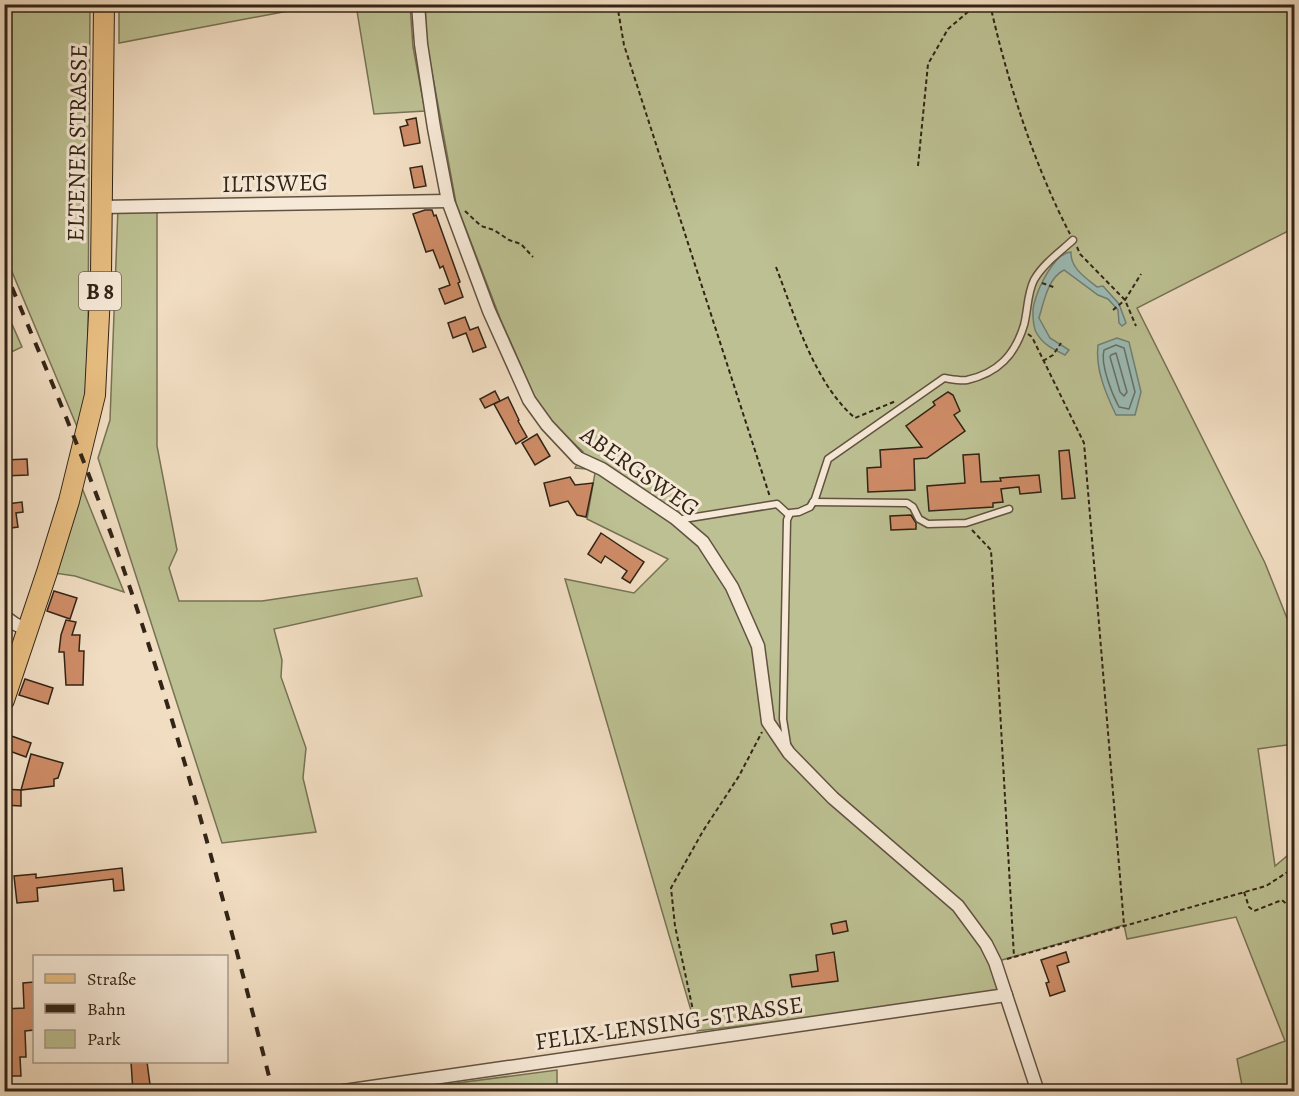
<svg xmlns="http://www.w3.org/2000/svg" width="1299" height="1096" font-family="Alegreya,serif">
<rect width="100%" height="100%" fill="#f1ddc2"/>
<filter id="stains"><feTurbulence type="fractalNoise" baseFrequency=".00333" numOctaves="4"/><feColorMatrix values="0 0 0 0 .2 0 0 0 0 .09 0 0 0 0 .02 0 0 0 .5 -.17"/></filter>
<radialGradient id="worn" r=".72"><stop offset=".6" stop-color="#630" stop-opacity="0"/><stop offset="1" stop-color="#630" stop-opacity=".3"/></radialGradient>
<!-- green -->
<g fill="#bcc092" stroke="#777254" stroke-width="1.5">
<path d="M4 5H90L88 337 85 403 78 429 5 255Z"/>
<path d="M119 5V4L320 5 119 43Z"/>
<path d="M356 5H410L413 47 425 111 374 114Z"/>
<path d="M425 5H1294V228L1137 308 1265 563 1294 636V744L1258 749 1275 866 1294 850V1091H1243L1237 1059 1285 1041 1236 917 1127 939 1124 925 995 962 1006 995 697 1031 565 579 634 593 668 559 587 519 595 473 587 469 575 468 583 452 551 421 536 400 500 318 456 203 427 45Z"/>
<path d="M118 208 157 209V446L177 550 169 568 179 601H262L417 578 422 596 274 629 282 660 281 677 306 748 303 778 316 832 222 843 98 458 110 420Z"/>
<path d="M4 306 22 347 5 355H4Z"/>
<path d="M76 473 124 592 75 576 47 572Z"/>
<path d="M557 1070V1091H396Z"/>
</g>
<!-- water -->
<g fill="#9bbbb5" stroke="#717f75" stroke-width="1.5">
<path d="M1071 252C1070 268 1086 278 1097 287L1103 286 1119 304 1126 323 1122 326 1119 323 1118 310 1108 299 1098 295 1064 270C1048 278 1044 301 1039 318L1050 338 1069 350 1065 355C1053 349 1043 345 1036 332 1033 326 1032 310 1034 304 1038 288 1054 253 1071 252Z"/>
<path d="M1117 338 1129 342 1141 392 1135 415H1116C1106 394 1095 369 1098 345Z"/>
</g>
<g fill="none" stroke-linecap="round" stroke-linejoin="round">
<!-- shore -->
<g stroke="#667066" stroke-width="1.5">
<path d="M1116 345 1124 348 1135 392 1129 409 1119 407C1112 394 1100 364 1104 350Z"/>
<path d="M1116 353 1127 392 1124 396 1120 392 1110 357 1111 355Z"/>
</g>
</g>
<!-- building -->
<g fill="#ce8c67" stroke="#322416" stroke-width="1.5">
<path d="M416 118 420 143 404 146 400 127 408 125 406 120Z"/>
<path d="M422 166 426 186 414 188 410 168Z"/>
<path d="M425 210H432L434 216 436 215 460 282 458 283 463 297 445 304 439 289 450 285 443 266 440 268 433 250 426 252 413 214Z"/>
<path d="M465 317 470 330 478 327 486 347 473 352 466 333 453 338 448 323Z"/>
<path d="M495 391 500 401 485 408 480 399Z"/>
<path d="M948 392 953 395 960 411 954 415 965 431 927 458 914 459 915 490 868 492 867 468 881 467 880 450 922 447 906 426 935 405 933 402Z"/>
<path d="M508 397 519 420 518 421 527 437 516 444 494 404Z"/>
<path d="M537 434 550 456 535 465 522 443Z"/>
<path d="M1069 450 1075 498 1062 499 1059 451Z"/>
<path d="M979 454 981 482 1001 481 1000 478 1039 475 1041 492 1020 494 1019 487 1001 489 1003 502 993 503V507L929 511 927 486 965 483 963 455Z"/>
<path d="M27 459 28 475 4 476V460Z"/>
<path d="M570 477 575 485 593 483 586 517 577 515 568 501 550 506 544 483Z"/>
<path d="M22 502 23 512 16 513 18 527 4 529V514L8 513 7 504Z"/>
<path d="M911 515 916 523V529L891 530 890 516Z"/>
<path d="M601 533 644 562 630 583 622 578 627 571 605 556 601 563 588 554Z"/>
<path d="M54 591 77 598 70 619 47 611Z"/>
<path d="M66 620 76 622 72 635H80L79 651H84L83 685H66L64 652H59L61 635Z"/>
<path d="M25 679 53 688 48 704 19 695Z"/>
<path d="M6 734 31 743 26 757 4 749Z"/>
<path d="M31 754 63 763 58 778 54 779V786L21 790Z"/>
<path d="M4 789 21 790V806L4 805Z"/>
<path d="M122 868 124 890 114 891 113 879 37 888 38 901 17 903 14 876 36 874V878Z"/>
<path d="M846 921 848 931 833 934 831 924Z"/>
<path d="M834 952 838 981 792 987 790 975 818 971 816 955Z"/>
<path d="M1066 952 1069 962 1057 966 1065 991 1050 996 1046 983 1049 982 1041 960Z"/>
<path d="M34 982V1030L25 1031 26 1057H20L21 1076H4V1009L24 1008 23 983Z"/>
<path d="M131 1062H147L151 1092H133Z"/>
</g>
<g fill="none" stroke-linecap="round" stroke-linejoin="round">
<defs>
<g id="service">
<path d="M813 502 907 503 913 507 919 519 928 524 966 523 1009 509"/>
<path d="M677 520 777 504 789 515"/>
<path d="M787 744 783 719 787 520 790 513 799 512 810 507 815 499 828 459 944 378C951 379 960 381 967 380 998 373 1015 355 1024 325 1028 310 1027 294 1034 280 1043 264 1060 252 1073 240"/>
</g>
<g id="minor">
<path d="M418 4 421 44 434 128 448 201 489 311 529 400 547 425 578 458 602 469 675 518 703 542 732 587 758 646 768 722 789 753 833 798 958 906 986 944 995 962 1038 1092"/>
<path d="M102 207 448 201"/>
<path d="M4 616 15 624 28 630"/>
<path d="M337 1092 1006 995"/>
</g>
<path id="primary" d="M4 700 47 572 69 501 95 395 101 275 104 4"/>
</defs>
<!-- service casing -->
<use href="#service" stroke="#625241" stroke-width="9"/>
<!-- minor casing -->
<use href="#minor" stroke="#625241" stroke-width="15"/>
<!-- primary casing -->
<use href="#primary" stroke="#322416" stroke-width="22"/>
<!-- path -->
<g stroke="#322416" stroke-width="2" stroke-dasharray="4.5 3" stroke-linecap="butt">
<path d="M617 4 624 45 770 497"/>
<path d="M965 4 969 11"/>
<path d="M990 4C1007 80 1034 165 1070 234"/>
<path d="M918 166 928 64 948 29 969 11 996 4"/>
<path d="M465 211 481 226 494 230 509 240 521 244 533 257"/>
<path d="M1077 247 1080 254 1125 300 1136 326"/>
<path d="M776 267C795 316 814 383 855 418L896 401"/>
<path d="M1042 283 1056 288"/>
<path d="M1113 310 1125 300 1141 274"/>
<path d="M1028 334 1032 337 1084 443 1124 925"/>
<path d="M1043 361 1053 355 1061 343"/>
<path d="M972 530 991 550 1014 957"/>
<path d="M4 734 11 714"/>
<path d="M1244 892 1249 907 1254 911 1282 900 1291 908 1294 918"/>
<path d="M1294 931 1289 942 1294 963"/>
<path d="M1007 959 1266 886 1294 868"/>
<path d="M697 1029 675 926 671 888 703 831 739 776 762 732"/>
</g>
<!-- service -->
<use href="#service" stroke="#f6e9d7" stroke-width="6"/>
<!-- minor -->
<use href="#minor" stroke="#f6e9d7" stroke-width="12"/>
<!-- primary -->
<use href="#primary" stroke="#e8be81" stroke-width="20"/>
<!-- rail -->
<path stroke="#322416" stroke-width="4" stroke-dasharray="10 10" stroke-linecap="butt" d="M4 269C54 386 103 503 142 624 192 778 233 935 273 1092"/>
</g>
<g text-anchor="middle" stroke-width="6" stroke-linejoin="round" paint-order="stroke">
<!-- shield labels -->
<rect fill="#f6e9d7" stroke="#6d5f50" stroke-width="1.5" x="79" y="272" width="42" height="38" rx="4.5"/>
<g font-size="22" font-weight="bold" fill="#322416">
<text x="100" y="299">B 8</text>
</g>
<!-- street labels -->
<g font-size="24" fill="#322416" stroke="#f6e9d7">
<text transform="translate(77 143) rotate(-89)" y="8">ELTENER STRASSE</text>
<text transform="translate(275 183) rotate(-1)" y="8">ILTISWEG</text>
<text transform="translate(640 471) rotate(35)" y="8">ABERGSWEG</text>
<text transform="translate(669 1023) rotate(-8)" y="8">FELIX-LENSING-STRASSE</text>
</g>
</g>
<!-- margin -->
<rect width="1299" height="1096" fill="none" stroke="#f1ddc2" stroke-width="24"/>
<rect x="6" y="6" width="1287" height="1084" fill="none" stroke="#322416" stroke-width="3"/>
<rect x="12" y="12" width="1275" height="1072" fill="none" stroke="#322416" stroke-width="1.5"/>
<!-- legend -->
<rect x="33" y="955" width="195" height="108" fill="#f6e9d7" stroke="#a89a8a" stroke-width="1.5"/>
<rect x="45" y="974" width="30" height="9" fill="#e8be81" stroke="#a89a8a" stroke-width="1.5"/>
<text x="87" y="985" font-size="18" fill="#322416">Straße</text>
<rect x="45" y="1004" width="30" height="9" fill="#322416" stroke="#a89a8a" stroke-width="1.5"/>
<text x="87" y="1015" font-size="18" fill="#322416">Bahn</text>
<rect x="45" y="1030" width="30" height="18" fill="#bcc092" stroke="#a89a8a" stroke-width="1.5"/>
<text x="87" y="1045" font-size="18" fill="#322416">Park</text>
<rect width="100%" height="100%" filter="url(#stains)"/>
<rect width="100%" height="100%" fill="url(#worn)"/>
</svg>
